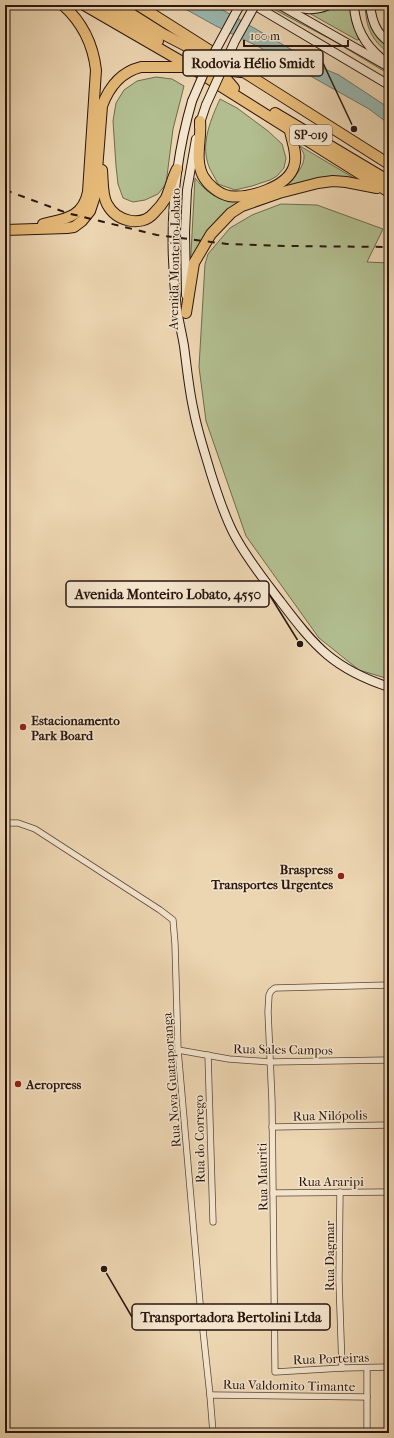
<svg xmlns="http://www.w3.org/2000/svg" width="394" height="1438" font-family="'IM FELL French Canon',serif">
<rect width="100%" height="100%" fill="#ecd5b1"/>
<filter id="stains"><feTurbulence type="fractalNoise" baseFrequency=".005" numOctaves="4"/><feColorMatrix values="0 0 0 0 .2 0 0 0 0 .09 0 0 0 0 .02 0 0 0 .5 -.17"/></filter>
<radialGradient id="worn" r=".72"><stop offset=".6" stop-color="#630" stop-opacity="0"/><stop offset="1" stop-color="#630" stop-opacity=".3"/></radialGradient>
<!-- green -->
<g fill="#b2be90" stroke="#6e6a4f">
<path d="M266 5H275L334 37 389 69V74L332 40Z"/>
<path d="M334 5H350L354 26 360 39 357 40 309 13C319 13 326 11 334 5Z"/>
<path d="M365 5H371V19L389 46V53C371 40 366 27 365 5Z"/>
<path d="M156 77 172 79 184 86 173 129 166 184 158 194 145 200 133 202 123 198 118 184 116 166 113 121 116 103 124 90 137 81Z"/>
<path d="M220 99 237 108 268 131 282 144 286 158 284 168 277 176 270 180 252 186 235 190 218 184C215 177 210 171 208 164 201 142 211 119 220 99Z"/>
<path d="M300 146 354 178 333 177 224 218 190 272 195 178C202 187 211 196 222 199 228 200 279 184 289 182 296 175 305 166 304 155 304 153 301 149 300 146Z"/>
<path d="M281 204 317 205 383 229 367 262 389 263V679L359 670 319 638 246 536 206 421 199 367 205 264 208 254 230 228 252 215Z"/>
</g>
<!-- water -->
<path fill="#99b8af" stroke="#6d776f" d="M178 5H214L327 70 339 75 389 108V124L369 109 259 47 216 26Z"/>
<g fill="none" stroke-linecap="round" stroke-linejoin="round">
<defs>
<g id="street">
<path d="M5 823H18L35 829 160 910 173 920 175 944 178 1050 200 1303 210 1395 213 1433"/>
<path d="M389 985 275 988 271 991 269 995 268 1012 272 1101 275 1372 342 1368 389 1367"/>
<path d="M178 1050 229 1059 270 1062 389 1060"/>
<path d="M208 1055 213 1222"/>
<path d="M272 1127 389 1125"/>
<path d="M340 1192 339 1280 342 1368"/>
<path d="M273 1193 389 1192"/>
<path d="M367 1368V1433"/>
<path d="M210 1395 367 1397"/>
</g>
<g id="secondary">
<path d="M254 5 389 85"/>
<path d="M280 5 389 67"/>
<path d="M287 5C303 9 314 12 329 5"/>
<path d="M354 5C355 26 364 44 381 58"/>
<path d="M370 5C372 21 376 33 389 42"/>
<path d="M192 101C172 170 168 238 177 310 179 322 182 334 184 346 187 368 189 391 194 412 198 433 205 453 211 474 218 495 224 516 235 536 248 560 265 581 281 602 315 647 334 669 389 687"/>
<path d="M199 126 206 105"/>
<path d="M186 295 185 232 187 190 196 139"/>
</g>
<g id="highway">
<path d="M84 5 179 60 389 192"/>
<path d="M102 5 158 41"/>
<path d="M117 5 163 34 192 49 224 70 241 72"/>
<path d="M138 5 389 164"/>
<path d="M214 69 222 74 234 88"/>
<path d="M275 113 389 181"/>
<path d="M200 121C202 139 194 158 203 176 208 185 219 194 229 196 249 199 288 187 294 166 298 155 292 142 290 131"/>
<path d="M102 170C103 181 102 195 107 204 116 221 141 228 154 213 158 209 163 203 166 198 170 189 172 179 177 169"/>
<path d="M43 224C64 219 83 218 88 192L96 70C93 44 83 23 63 5"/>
<path d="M5 230 67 228 74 227 82 221 90 211 95 196 102 106C109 87 121 72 141 67H189"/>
<path d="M186 313 194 263 211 234 231 213 242 206 279 193 318 183 333 181 346 182 377 188"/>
</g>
</defs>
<!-- street casing -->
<use href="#street" stroke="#5b4637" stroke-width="7"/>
<!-- secondary casing -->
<use href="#secondary" stroke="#2b160e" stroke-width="10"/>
<!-- highway casing -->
<use href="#highway" stroke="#2b160e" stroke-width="12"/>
<!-- street -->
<use href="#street" stroke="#f3e4cc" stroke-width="5.5"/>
<!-- secondary -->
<use href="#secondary" stroke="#f3e4cc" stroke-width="8"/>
<!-- highway -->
<use href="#highway" stroke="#e6ba78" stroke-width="10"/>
<!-- rail -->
<path stroke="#2b160e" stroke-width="2" stroke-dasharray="7 7" stroke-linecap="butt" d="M5 190 67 213 157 235 227 244 288 246 389 247"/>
<defs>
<g id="secondary-bridge">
<path d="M192 101 207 66 240 5"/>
<path d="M206 105 235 41 255 5"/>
</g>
</defs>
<!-- secondary-bridge casing -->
<use href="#secondary-bridge" stroke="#2b160e" stroke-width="10" stroke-linecap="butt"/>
<!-- secondary-bridge -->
<use href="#secondary-bridge" stroke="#f3e4cc" stroke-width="8"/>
</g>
<!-- markers -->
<g fill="#8f2418" stroke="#f3e4cc" stroke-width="1.5">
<circle cx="23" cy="727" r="4"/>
<circle cx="341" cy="876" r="4"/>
<circle cx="18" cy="1084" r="4"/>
</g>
<g text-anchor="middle" stroke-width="3" stroke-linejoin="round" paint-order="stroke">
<!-- shield labels -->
<rect fill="#f3e4cc" stroke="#675447" stroke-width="1" x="290" y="125" width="42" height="20" rx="3"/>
<g font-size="12" font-weight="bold" fill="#2b160e">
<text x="311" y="139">SP-019</text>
</g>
<!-- street labels -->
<g font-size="13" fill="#2b160e" stroke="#f3e4cc">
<text transform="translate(174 259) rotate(-89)" y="5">Avenida Monteiro Lobato</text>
<text transform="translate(283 1049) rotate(1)" y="5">Rua Sales Campos</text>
<text transform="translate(171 1080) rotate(-94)" y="5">Rua Nova Guataporanga</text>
<text transform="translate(330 1115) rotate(-1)" y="5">Rua Nilópolis</text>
<text transform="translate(199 1139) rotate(-91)" y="5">Rua do Corrego</text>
<text transform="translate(262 1177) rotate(-91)" y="5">Rua Mauriti</text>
<text x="331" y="1186">Rua Araripi</text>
<text transform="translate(329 1256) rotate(-90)" y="5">Rua Dagmar</text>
<text transform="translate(331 1358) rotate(-2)" y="5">Rua Porteiras</text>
<text transform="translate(289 1385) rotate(1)" y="5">Rua Valdomito Timante</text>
</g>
<!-- poi labels -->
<g font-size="13" font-weight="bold" fill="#2b160e" stroke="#f3e4cc" text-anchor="start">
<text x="31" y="725">Estacionamento<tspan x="31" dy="15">Park Board</tspan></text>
<text x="333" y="874" text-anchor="end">Braspress<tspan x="333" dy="15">Transportes Urgentes</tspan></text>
<text x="26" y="1089">Aeropress</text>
</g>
</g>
<!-- callouts -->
<path fill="none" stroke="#2b160e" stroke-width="1.5" d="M354 129L323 63M300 644L269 594M104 1269L132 1317"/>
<g fill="#2b160e" stroke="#f3e4cc" stroke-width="1.5">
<circle cx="354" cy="129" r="4"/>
<circle cx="300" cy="644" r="4"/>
<circle cx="104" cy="1269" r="4"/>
</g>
<g fill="#f3e4cc" stroke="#2b160e" stroke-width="1.5">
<rect x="183" y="50" width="140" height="26" rx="4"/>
<rect x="66" y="581" width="203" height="26" rx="4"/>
<rect x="132" y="1304" width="198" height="26" rx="4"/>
</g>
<g font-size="14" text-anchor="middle" font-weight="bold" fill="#2b160e">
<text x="253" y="68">Rodovia Hélio Smidt</text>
<text x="168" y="599">Avenida Monteiro Lobato, 4550</text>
<text x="231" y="1322">Transportadora Bertolini Ltda</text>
</g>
<!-- margin -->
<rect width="394" height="1438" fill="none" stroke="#ecd5b1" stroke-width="20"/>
<rect x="6" y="6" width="382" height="1426" fill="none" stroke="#2b160e" stroke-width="2"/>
<rect x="10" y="10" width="374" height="1418" fill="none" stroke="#2b160e"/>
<!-- scale -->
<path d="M244 40v6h104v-6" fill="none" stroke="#2b160e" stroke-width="2"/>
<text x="250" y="40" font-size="12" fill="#2b160e" stroke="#f3e4cc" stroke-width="3" paint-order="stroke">100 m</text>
<rect width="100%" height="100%" filter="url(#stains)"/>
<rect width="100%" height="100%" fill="url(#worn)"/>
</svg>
